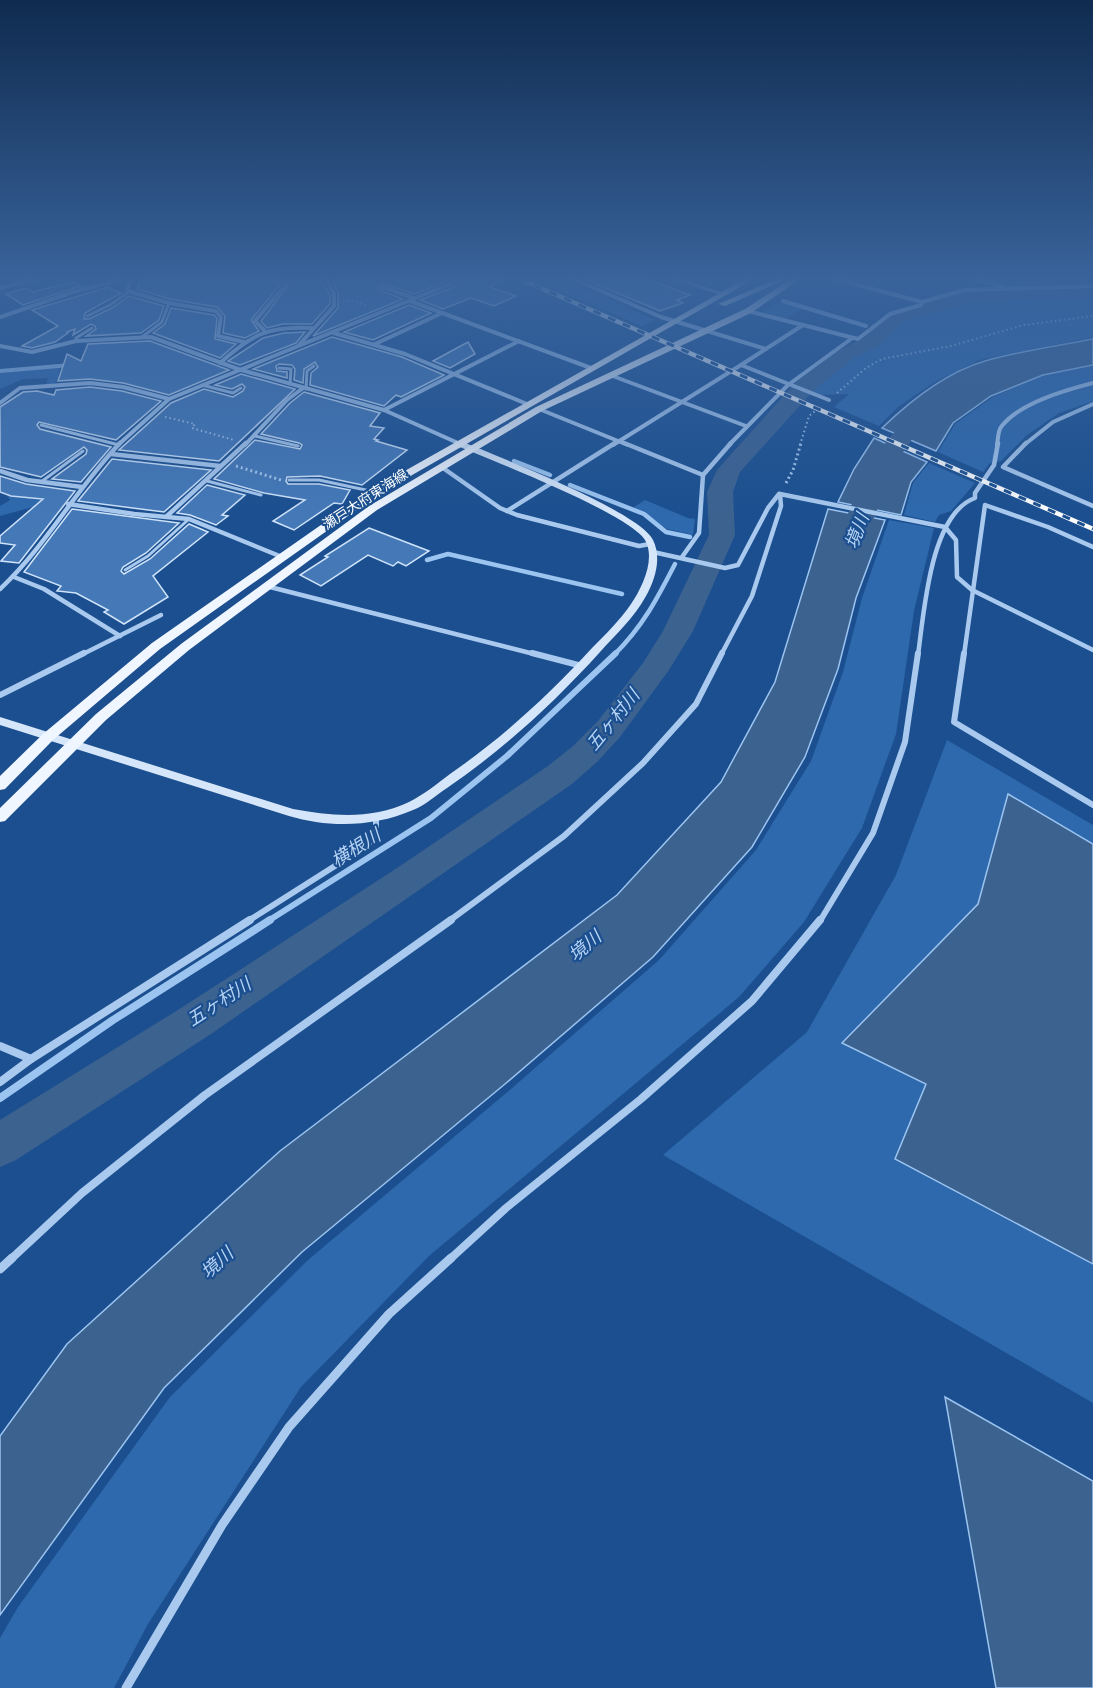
<svg xmlns="http://www.w3.org/2000/svg" width="1093" height="1688" font-family="Ubuntu,'Noto Sans JP',sans-serif">
<rect width="100%" height="100%" fill="#1b4f8f"/>
<!-- green -->
<g fill="#2e69ad">
<path d="M532 279C552 279 566 280 585 288L582 290 591 291 655 320 642 326Z"/>
<path d="M1066 294H1093V337L979 360 933 383 898 407 879 426 834 407 849 394 819 395 810 392 851 354 876 344 899 320 975 297Z"/>
<path d="M780 302 803 308 786 319 761 312Z"/>
<path d="M1093 366V401L1059 413 1027 435 1001 461 989 464 983 472 938 452 955 424 993 397 1044 375Z"/>
<path d="M60 368C58 379 58 385 46 386L48 378 23 379 0 389V372Z"/>
<path d="M929 463 975 483 951 511 939 515 935 522 904 515 913 483Z"/>
<path d="M6 494 46 499 33 507 0 516V506L10 500Z"/>
<path d="M645 500 688 518 695 519 693 535 667 529 634 507Z"/>
<path d="M889 520 934 528 914 611 896 734 862 828 804 922 739 997 429 1256 301 1387 148 1624 114 1688H0V1638L18 1607 170 1397 308 1260 505 1094 659 960 756 850 811 761 843 672 862 598Z"/>
<path d="M947 740 1093 825V1403L663 1155 807 1032 896 875Z"/>
</g>
<!-- water -->
<g fill="#3c6290" stroke="#9cc4f0" stroke-width="1.5">
<path d="M1093 339V365L1043 375 991 396 953 423 936 451 882 428C910 401 947 372 985 361 1020 351 1057 346 1093 339Z"/>
<path d="M874 438 927 462 911 482 901 515 838 502 854 469Z"/>
<path d="M828 509 885 520 856 598 838 669 805 757 752 847 653 957 505 1084 302 1252 164 1388 0 1615V1436L67 1344 280 1151 617 895 721 782 775 682Z"/>
<path d="M1008 794 1093 844V1264L895 1159 926 1084 842 1043 978 904Z"/>
<path d="M945 1397 1093 1481V1688H996Z"/>
</g>
<g fill="none" stroke-linecap="round" stroke-linejoin="round">
<!-- stream-far3 -->
<g stroke="#9cc4f0" stroke-width="4">
<path d="M973 279 1002 286"/>
<path d="M1006 291 1008 294"/>
<path d="M783 301 866 326"/>
<path d="M876 329 882 331"/>
<path d="M0 371 71 365"/>
</g>
<!-- stream-far2 -->
<g stroke="#9cc4f0" stroke-width="4.5">
<path d="M514 461 550 475"/>
<path d="M570 485 644 514 666 532 690 537"/>
<path d="M427 560 448 554 622 594"/>
<path d="M614 655C643 626 657 599 675 564"/>
</g>
<!-- stream-far1 -->
<path stroke="#9cc4f0" stroke-width="6" d="M268 921 431 818 507 756 616 653"/>
<!-- stream -->
<path stroke="#9cc4f0" stroke-width="8" d="M0 1098 113 1020 270 920"/>
<!-- river -->
<g fill="#3c6290" fill-rule="evenodd">
<path d="M1093 286V298L973 301 902 322 878 346 855 357 812 392 740 472 733 492 735 535 693 631 669 670 620 737 597 762 572 784 211 1034 16 1160 0 1167V1120L181 1008 397 868 548 766 573 746 598 721 643 663 663 631 709 535 707 492 717 470 796 382 841 349 864 338 888 314 972 289Z"/>
<path d="M940 398 948 400 951 405 913 438 896 462 857 561 853 567 843 569 833 567 829 561C851 509 867 451 913 415 922 408 929 401 940 398Z"/>
</g>
</g>
<!-- building -->
<g fill="#4478b7" stroke="#cfe3fa" stroke-width="1.5">
<path d="M141 279H267L269 282 280 285 251 320 259 331 245 338 223 333 225 316 217 307 170 299 137 289Z"/>
<path d="M339 279H452L415 294 381 283 378 286 379 290 403 299 313 336 338 308V293L332 281 342 280Z"/>
<path d="M466 279H504L490 287 516 296 494 306 471 298 443 309 420 300 464 283Z"/>
<path d="M584 279 650 280 690 295 677 300 683 303 660 311Z"/>
<path d="M322 281 330 295V304L312 324H283L267 328 261 321 291 282Z"/>
<path d="M73 282 81 286 23 305 6 294 26 288 33 292Z"/>
<path d="M108 287 121 293 85 313 84 319H89L112 308 129 296 164 306 159 320 141 333 86 336 96 329 95 326 91 324 73 335 75 329 67 332 68 333 55 342 32 348 22 346 58 326 32 310Z"/>
<path d="M409 305 431 313 373 340 344 332Z"/>
<path d="M171 308 214 315 217 318 215 339 236 344 220 358 153 333 165 324Z"/>
<path d="M305 332 296 343 240 365 228 361 263 338 284 333Z"/>
<path d="M332 337 402 357 444 375 401 397 396 395 384 406 310 385 311 373 318 367 315 362 304 369 303 383 294 380 295 369 292 365 279 364 276 366 277 371 287 372V378L253 369Z"/>
<path d="M150 341 229 370 169 395 123 383 90 379 58 381 67 354 81 361 88 344Z"/>
<path d="M468 342 475 354 450 368 433 361Z"/>
<path d="M241 374 295 389 219 461 119 450 171 403 204 389 233 397 243 391 245 387 242 384 232 389 215 385Z"/>
<path d="M90 387 122 391 161 401 116 440 39 422 37 425 40 429 111 447 81 482 52 479 86 454 87 450 84 447 41 477 0 467V407L23 392 37 391 54 395 56 390Z"/>
<path d="M304 392 380 413 370 426 384 428 374 439 378 440 376 441 407 450 362 485 320 476 287 477 286 481 288 484H319L350 490 342 504 334 503 294 530 273 521 305 500 264 493 214 479 255 440 300 449 302 445 299 443 261 434 290 403Z"/>
<path d="M112 459 211 470 164 512 78 501Z"/>
<path d="M0 476 26 484 75 491 19 563 1 561 15 545 0 543V536L43 499 11 496 0 492Z"/>
<path d="M207 485 245 495 222 515 228 516 216 525 190 515 177 513Z"/>
<path d="M72 509 179 523 146 553 123 567 121 571 124 574 150 559 189 524 208 532 153 576 168 597 124 624 104 612 108 610 76 593 57 591 61 586 24 572Z"/>
<path d="M369 528 429 551 406 566 398 562 393 566 368 555 321 586 300 575 328 557 325 556Z"/>
</g>
<g fill="none" stroke-linecap="round" stroke-linejoin="round">
<!-- path-far1 -->
<g stroke="#a9c9ee" stroke-width="2" stroke-dasharray="1.5 3" stroke-linecap="butt">
<path d="M339 281 351 279"/>
<path d="M343 302 351 300 368 306"/>
<path d="M837 393 866 368 882 359 951 346 1024 325 1093 316"/>
<path d="M165 417 195 424 192 428 234 440"/>
<path d="M800 445 809 416 820 407"/>
</g>
<!-- path -->
<g stroke="#a9c9ee" stroke-width="3" stroke-dasharray="2 3" stroke-linecap="butt">
<path d="M236 466 281 480"/>
<path d="M786 483 793 470 801 443"/>
</g>
<!-- lane -->
<g stroke="#a9c9ee" stroke-width="3">
<path d="M676 279 723 294"/>
<path d="M87 316 110 305 127 293V289"/>
<path d="M142 337 162 322 169 303"/>
<path d="M76 341V338L92 328"/>
<path d="M279 368 291 369 290 384"/>
<path d="M202 385 233 393 241 388"/>
<path d="M306 389 307 371 314 366"/>
<path d="M41 425 119 445"/>
<path d="M255 436 298 446"/>
<path d="M289 480H319L375 492"/>
<path d="M207 481 261 495"/>
<path d="M41 482 83 451"/>
<path d="M125 570 148 556 189 519"/>
</g>
<!-- street-far4 -->
<g stroke="#a9c9ee" stroke-width="4">
<path d="M131 279 127 289 131 292 169 303 216 311 221 317 218 336 244 342"/>
<path d="M574 279 661 317 766 349"/>
<path d="M382 287 414 298"/>
<path d="M0 288 34 279"/>
<path d="M410 301 591 368"/>
<path d="M922 302 964 290 1093 286"/>
<path d="M748 311 803 325"/>
<path d="M0 317 73 292 122 279"/>
<path d="M264 330 255 321 287 283 271 279"/>
<path d="M334 333 405 354 527 404"/>
<path d="M375 344 442 313"/>
<path d="M299 345 334 306V294L326 279"/>
<path d="M0 346 32 352 76 341 151 337 238 369 384 410 458 443"/>
<path d="M220 363C252 334 268 326 312 328"/>
<path d="M610 375 746 426"/>
<path d="M829 400 741 365 803 325 858 339 890 314 921 305 922 302 836 279"/>
<path d="M0 403 20 388 90 383 123 387 169 399"/>
<path d="M539 409 628 445"/>
<path d="M384 410 519 341"/>
<path d="M118 445 169 399 462 279"/>
<path d="M245 445 287 400 303 388"/>
<path d="M613 445 741 365"/>
<path d="M729 445 788 385 851 339"/>
<path d="M997 445C998 439 998 431 1001 427 1019 403 1066 390 1093 383"/>
<path d="M1024 445 1053 422 1093 404"/>
</g>
<!-- street-far3 -->
<g stroke="#a9c9ee" stroke-width="4.5">
<path d="M624 443 703 475 731 443"/>
<path d="M1026 443 1003 467 1093 506"/>
<path d="M111 454 220 466"/>
<path d="M443 468 500 508 517 515 639 546 650 544"/>
<path d="M0 471 27 480 82 487"/>
<path d="M780 494 945 527 956 540 957 577 972 590 1093 650"/>
<path d="M68 504 134 514 189 519 282 557"/>
<path d="M507 511 615 443"/>
<path d="M167 516 246 443"/>
<path d="M653 552 725 568 738 565 768 508 779 494"/>
<path d="M682 557 699 533 703 475"/>
<path d="M14 577 44 589 120 636"/>
<path d="M266 586 538 655"/>
<path d="M0 589C46 546 76 489 120 443"/>
<path d="M81 655 161 615"/>
<path d="M721 655 752 596 781 506 780 494"/>
<path d="M918 655C924 613 930 514 975 498V493L994 465 998 443"/>
<path d="M964 655 985 505 1048 527 1093 547"/>
</g>
<!-- street-far2 -->
<g stroke="#a9c9ee" stroke-width="6">
<path d="M532 653 582 666"/>
<path d="M964 653 954 722 1093 805"/>
<path d="M0 695 84 653"/>
<path d="M248 921 368 845 376 831V817"/>
<path d="M449 921 564 836 643 763 696 704 722 653"/>
<path d="M820 921 873 833 905 742 918 653"/>
</g>
<!-- street-far1 -->
<g stroke="#a9c9ee" stroke-width="8">
<path d="M0 1046 31 1059"/>
<path d="M0 1082 31 1059 250 920"/>
<path d="M10 1260 82 1193 205 1095 451 920"/>
<path d="M449 1260 506 1208 641 1099 752 1001 820 920"/>
</g>
<!-- street -->
<g stroke="#a9c9ee" stroke-width="9">
<path d="M0 1269 12 1258"/>
<path d="M126 1688 222 1525 289 1427 389 1314 451 1258"/>
</g>
<!-- secondary -->
<path fill="#d6e6fa" fill-rule="evenodd" d="M455 441H461C496 456 639 511 653 540 662 558 655 580 646 596 634 618 616 634 600 652 554 703 504 749 447 788 436 795 426 805 413 810 374 827 329 828 289 816L0 725V717L293 809C331 816 372 820 409 802 423 795 437 784 450 774 502 738 549 695 592 648 606 634 620 620 631 604 642 588 656 559 645 540 628 513 491 460 455 445Z"/>
<!-- primary -->
<g fill="#f0f6ff" fill-rule="evenodd">
<path d="M745 279H754L379 494 160 649 53 740 5 789 0 790V776L43 734 152 643 371 490Z"/>
<path d="M777 279H787L725 306 718 304Z"/>
<path d="M791 279H800L751 313 542 411 377 510 189 650 106 720 5 821 0 822V808L96 714 181 644 369 506 536 407 745 309Z"/>
</g>
<defs>
<path id="rail" d="M520 279 1093 529"/>
</defs>
<!-- rail casing -->
<use href="#rail" stroke="#fff" stroke-width="4.5"/>
<!-- rail -->
<use href="#rail" stroke="#1b4f8f" stroke-width="3" stroke-dasharray="8" stroke-linecap="butt"/>
</g>
<!-- sky -->
<linearGradient id="sky" x2="0" y2="1"><stop stop-color="#0f2b4f"/><stop offset="0.54" stop-color="#39639b"/><stop offset="1" stop-color="#39639b" stop-opacity="0"/></linearGradient>
<rect width="1093" height="515" fill="url(#sky)"/>
<g text-anchor="middle" stroke-width="4.5" stroke-linejoin="round" paint-order="stroke">
<!-- far-street labels -->
<g font-size="14" fill="#fff" stroke="#1b4f8f">
<text transform="translate(365 499) rotate(-33)" y="5">瀬戸大府東海線</text>
</g>
<!-- water labels -->
<g font-size="18" font-style="italic" fill="#b5d3f5" stroke="#1b4f8f">
<text transform="translate(857 531) rotate(-69)" y="6">境川</text>
<text transform="translate(613 720) rotate(-51)" y="6">五ヶ村川</text>
<text transform="translate(356 848) rotate(-32)" y="6">横根川</text>
<text transform="translate(585 946) rotate(-40)" y="6">境川</text>
<text transform="translate(219 1002) rotate(-33)" y="6">五ヶ村川</text>
<text transform="translate(217 1263) rotate(-42)" y="6">境川</text>
</g>
</g>
</svg>
